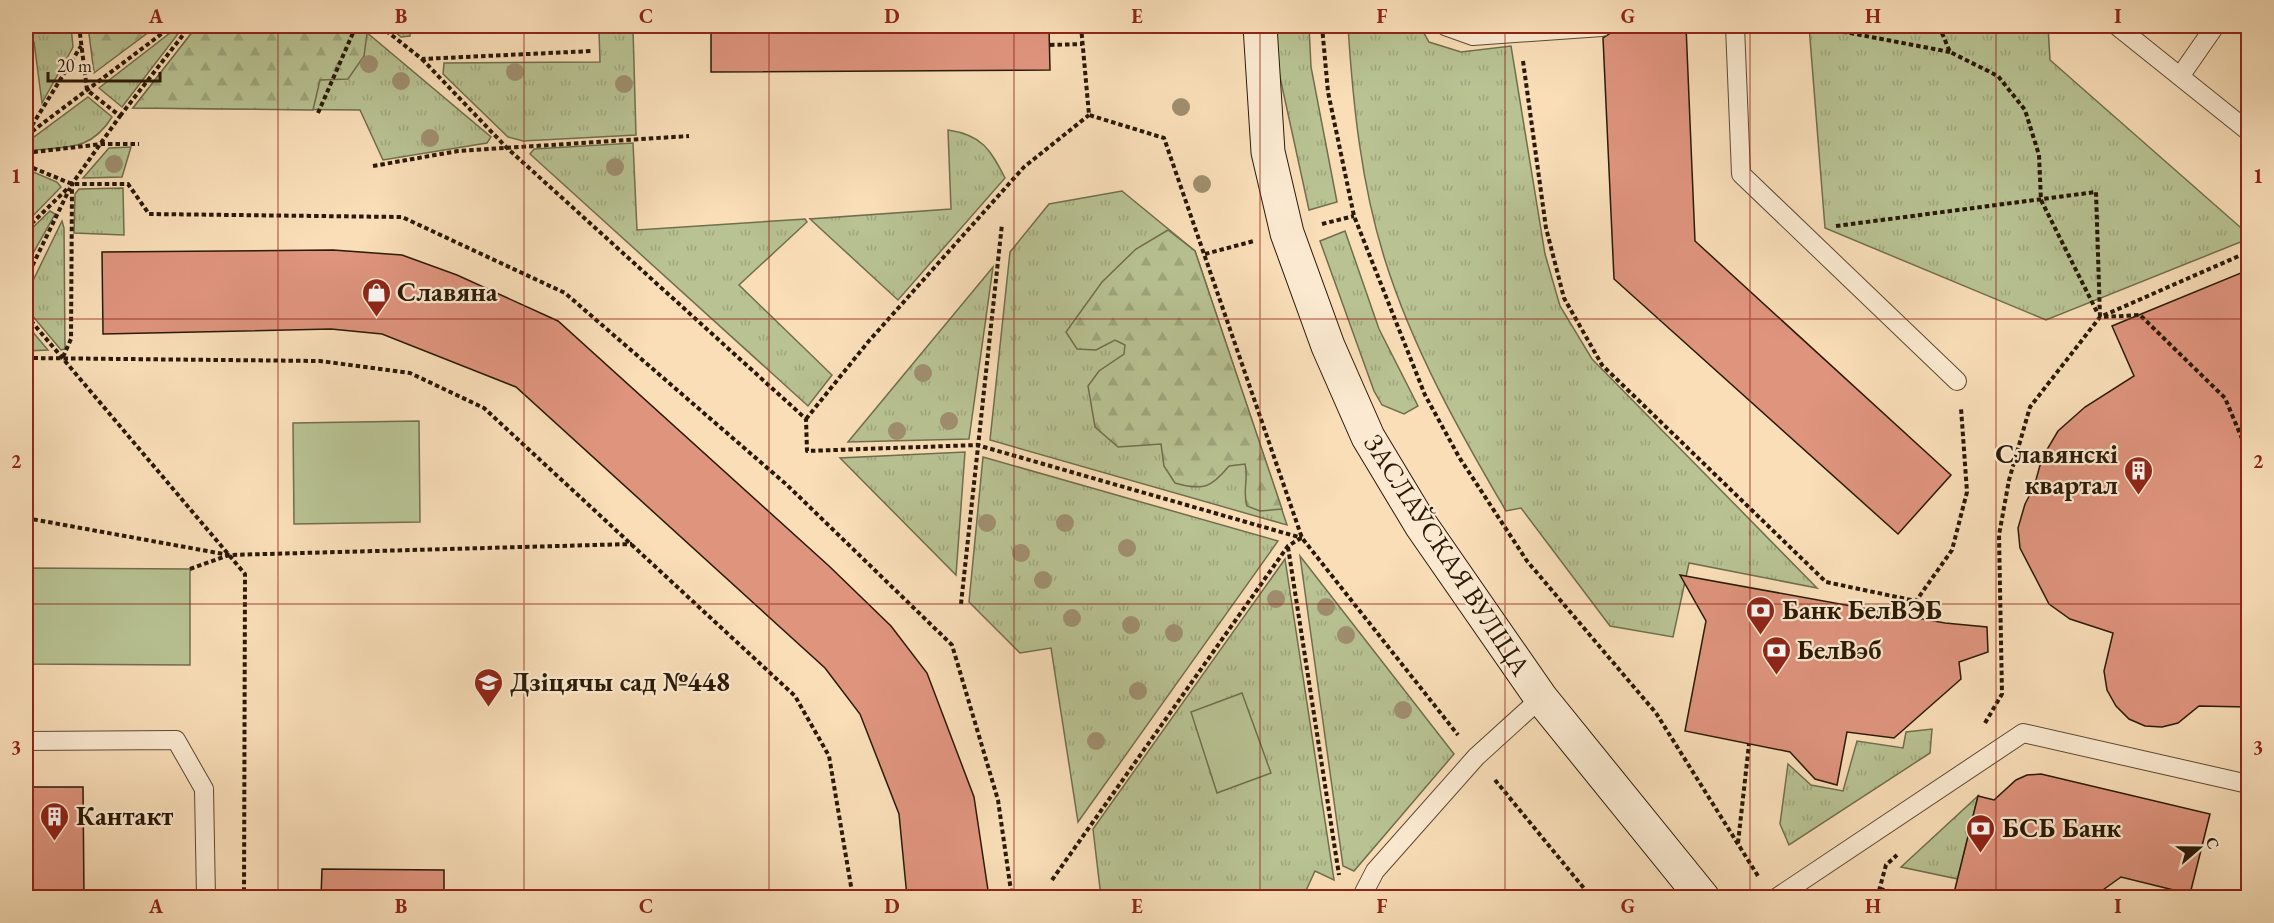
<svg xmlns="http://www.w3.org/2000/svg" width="2274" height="923" font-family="'EB Garamond',serif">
<defs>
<pattern id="grass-tufts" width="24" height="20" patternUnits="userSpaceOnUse" patternTransform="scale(1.5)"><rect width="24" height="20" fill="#b8c293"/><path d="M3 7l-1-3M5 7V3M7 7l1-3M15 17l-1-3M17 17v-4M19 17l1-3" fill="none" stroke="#9ea67d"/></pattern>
<pattern id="forest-firs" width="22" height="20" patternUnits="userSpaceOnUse" patternTransform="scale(1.5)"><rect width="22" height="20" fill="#b8c293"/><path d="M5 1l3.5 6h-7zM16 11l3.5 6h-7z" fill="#9ea67d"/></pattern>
</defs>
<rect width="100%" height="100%" fill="#f9deb8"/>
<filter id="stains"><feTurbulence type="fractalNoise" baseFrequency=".00333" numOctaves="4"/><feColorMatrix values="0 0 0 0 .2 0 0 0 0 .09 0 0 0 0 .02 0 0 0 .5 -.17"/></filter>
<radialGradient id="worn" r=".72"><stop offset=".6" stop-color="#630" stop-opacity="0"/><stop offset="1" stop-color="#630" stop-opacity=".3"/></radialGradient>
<!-- grass -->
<g fill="url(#grass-tufts)" stroke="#716e4d" stroke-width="1.5">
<path d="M26 26H71L73 47 42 103 34 42H26Z"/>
<path d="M179 26H184L122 107 99 88Z"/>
<path d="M197 26H359L491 137 487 143 383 160 360 110 133 108Z"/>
<path d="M388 26H410V36L401 37Z"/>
<path d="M1276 26H1309L1311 67 1337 202 1309 210 1278 68Z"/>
<path d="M1348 26H1420L1429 42 1461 52 1511 46 1545 254 1560 306 1592 359 1817 588 1689 563 1673 637 1610 626 1521 508 1506 511C1459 431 1413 349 1385 260 1361 184 1353 104 1348 26Z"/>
<path d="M1809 26H2048L2050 60 2248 234V239L2046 320 1825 228Z"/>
<path d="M633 29 636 135 523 141 508 137 443 74 444 63 600 62 599 30Z"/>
<path d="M88 97 112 117C90 153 64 146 26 151V143Z"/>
<path d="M948 130C982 135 990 149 1005 178L898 300 810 219 951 209Z"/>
<path d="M633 143 637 230 805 219 807 222 739 285 832 375 808 406 530 154 534 149Z"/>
<path d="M131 147 122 177 83 178 109 148Z"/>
<path d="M26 169 57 182 61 187 26 223Z"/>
<path d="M123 188 124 235 74 233 75 194 79 189Z"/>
<path d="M1122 191 1195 251 1287 525 990 440 1010 252 1049 204Z"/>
<path d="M50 211 55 214 26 266V234Z"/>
<path d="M62 221 64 228 65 349 61 350 26 308V295Z"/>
<path d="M1345 231 1379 329 1418 406 1404 414 1382 405 1374 391 1320 241Z"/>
<path d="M993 267 969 439 848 442Z"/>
<path d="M26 324 48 350 26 351Z"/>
<path d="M965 452 956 575 840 458Z"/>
<path d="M983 457 1278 541 1078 822 1051 648 1020 653 969 602Z"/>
<path d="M1300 556 1454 754 1354 871 1343 866Z"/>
<path d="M1285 559 1334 880 1315 871 1303 897H1101L1093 829Z"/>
<path d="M1932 729 1930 753 1789 845 1780 824 1788 764 1811 785 1843 791 1857 741 1903 748 1906 732Z"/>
<path d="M1978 796 1958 879 1901 867Z"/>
</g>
<!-- forest -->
<g fill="url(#forest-firs)" stroke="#716e4d" stroke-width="1.5">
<path d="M88 26H157L94 73Z"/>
<path d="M197 26H359L367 33 364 56 348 79 320 80 313 110 133 108Z"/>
<path d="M1168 230 1195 251 1282 509 1260 511 1247 506C1242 490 1249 479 1245 464L1229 466C1211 488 1203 491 1175 483L1164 466 1161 444 1118 447 1095 427 1088 386 1099 371 1124 354 1125 345 1115 340 1096 350 1077 349 1066 332 1102 282 1136 249Z"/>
</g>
<!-- green -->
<g fill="#b8c293" stroke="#716e4d" stroke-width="1.5">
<path d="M419 421 420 522 294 524 293 423Z"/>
<path d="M26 568 190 569V665L26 664Z"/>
<path d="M1242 693 1271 773 1217 793 1191 712Z"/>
</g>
<!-- building -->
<g fill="#df947e" stroke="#2a1907" stroke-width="1.5">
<path d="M711 26H1049L1050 70 711 72Z"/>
<path d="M1613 26H1686L1695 241 1951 475 1898 534 1614 279 1603 38 1612 32Z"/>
<path d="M333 250 402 255 457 275 558 321 829 566 891 626 927 673 974 797 989 897H907L899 814 860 714 825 668 516 387 382 334 331 329 103 334 102 252Z"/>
<path d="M2248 270V707L2199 706 2178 723 2162 727 2145 726 2129 719 2116 706 2107 690 2104 671 2113 633 2070 619 2049 604 2020 548 2018 528 2025 504 2034 487 2042 458 2058 431 2085 407 2134 376 2112 326Z"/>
<path d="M1680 575 1945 623 1987 627 1988 652 1959 662 1961 679 1894 738 1847 732 1837 785 1815 779 1790 752 1685 731 1706 621Z"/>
<path d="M2041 774 2210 814 2190 894 2121 877 2093 897H1953L1978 796 1994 800 2016 780 2027 775Z"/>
<path d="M26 787H83L84 897H26Z"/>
<path d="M322 869 444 870V897H321Z"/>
</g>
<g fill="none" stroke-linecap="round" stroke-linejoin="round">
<defs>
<g id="lane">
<path d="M1445 26 1473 36 1602 27"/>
<path d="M1735 26 1741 174 1957 381"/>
<path d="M2117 26 2248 131"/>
<path d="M2181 75 2215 26"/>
<path d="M26 741 176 740 204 789 206 898"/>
<path d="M1361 898 1375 871 1476 757 1541 698"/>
<path d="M1776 898 2023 733 2248 784"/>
</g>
<path id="secondary" d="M1260 26 1268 152 1287 233 1328 346 1368 437 1421 525 1541 698 1703 898"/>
</defs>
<!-- lane casing -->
<use href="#lane" stroke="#5e4a33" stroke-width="20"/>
<!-- secondary casing -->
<use href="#secondary" stroke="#2a1907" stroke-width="35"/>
<!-- path -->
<g stroke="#2a1907" stroke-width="4" stroke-dasharray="4.5 3" stroke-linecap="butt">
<path d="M380 26 422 59 592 51"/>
<path d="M1081 26 1089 115 1164 138 1302 538 1458 735"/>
<path d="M1322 26 1328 92 1354 216 1425 395 1459 457 1527 561 1656 713 1758 876"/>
<path d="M1813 26 1950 52"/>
<path d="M1939 26 1950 52 1998 76 2025 110 2039 155 2041 200 2098 314"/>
<path d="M1050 45 1082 44"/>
<path d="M422 59 506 147 806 419 807 451 977 445 1302 538"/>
<path d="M1523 61 1546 228 1564 298 1602 365 1826 582 1916 601 1952 550 1967 492 1961 408"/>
<path d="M318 113 356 26"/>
<path d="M120 116 190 26"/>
<path d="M28 132 81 46"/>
<path d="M26 136 172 26"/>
<path d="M26 153 102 144H139"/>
<path d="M26 165 72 184H128L149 214 402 217 565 293 787 485 952 645 998 800 1012 898"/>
<path d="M373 166 458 151 689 136"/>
<path d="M1322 224 1354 216"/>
<path d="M1836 226 2096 192 2100 317"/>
<path d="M26 229 69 187"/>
<path d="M1205 254 1254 241"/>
<path d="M26 279 70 188"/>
<path d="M26 315 245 574 244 898"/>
<path d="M2104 317 2140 315 2225 398 2243 441"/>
<path d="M63 357 71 339 72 184 120 116 87 90 79 26"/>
<path d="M26 358 320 361 410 373 484 408 795 696 829 756 853 898"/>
<path d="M806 419 868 342 1024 167 1089 115"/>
<path d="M26 518 229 555 632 544"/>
<path d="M1288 547 1339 875"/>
<path d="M190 569 229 555"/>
<path d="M961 604 1002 224"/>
<path d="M1985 723 2002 694 1999 535 2009 480 2030 407 2100 317 2248 252"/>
<path d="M1495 780 1592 898"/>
<path d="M1738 843 1749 744"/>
<path d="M1052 880 1288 546 1301 538"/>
<path d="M1880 889 1919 898"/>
<path d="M1877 898 1886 865 1897 855"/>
</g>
<!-- lane -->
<use href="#lane" stroke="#fbead1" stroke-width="18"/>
<!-- secondary -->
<use href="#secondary" stroke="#fbead1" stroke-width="33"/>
</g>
<!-- trees -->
<g fill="#9f8e6e">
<circle cx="369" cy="64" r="9"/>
<circle cx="515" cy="72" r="9"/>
<circle cx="401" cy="81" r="9"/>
<circle cx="624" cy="84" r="9"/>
<circle cx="1181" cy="107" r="9"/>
<circle cx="430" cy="138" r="9"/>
<circle cx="114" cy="164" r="9"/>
<circle cx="615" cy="167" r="9"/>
<circle cx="1202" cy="184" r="9"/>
<circle cx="923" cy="373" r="9"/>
<circle cx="949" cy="421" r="9"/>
<circle cx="897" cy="431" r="9"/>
<circle cx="987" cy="523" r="9"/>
<circle cx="1065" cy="523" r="9"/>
<circle cx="1127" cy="548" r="9"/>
<circle cx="1021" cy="553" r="9"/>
<circle cx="1043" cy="580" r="9"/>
<circle cx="1276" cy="599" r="9"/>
<circle cx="1326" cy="607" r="9"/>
<circle cx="1072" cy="618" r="9"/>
<circle cx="1131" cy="625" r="9"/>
<circle cx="1174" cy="633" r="9"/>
<circle cx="1346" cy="635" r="9"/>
<circle cx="1138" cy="691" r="9"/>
<circle cx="1403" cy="710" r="9"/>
<circle cx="1096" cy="741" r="9"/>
</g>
<!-- grid -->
<path fill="none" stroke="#8f2418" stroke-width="1.5" stroke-opacity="0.55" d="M278 26V898M524 26V898M769 26V898M1014 26V898M1260 26V898M1505 26V898M1750 26V898M1996 26V898M26 319H2248M26 604H2248"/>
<!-- icons -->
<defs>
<symbol id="shop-pin" viewBox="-11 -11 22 30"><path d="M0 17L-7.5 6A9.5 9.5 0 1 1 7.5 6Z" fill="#8f2418" stroke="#fbead1"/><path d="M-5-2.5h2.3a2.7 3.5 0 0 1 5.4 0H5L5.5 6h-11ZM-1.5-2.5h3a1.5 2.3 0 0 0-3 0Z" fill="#fff"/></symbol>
<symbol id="building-pin" viewBox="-11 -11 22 30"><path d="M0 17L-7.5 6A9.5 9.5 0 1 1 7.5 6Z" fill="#8f2418" stroke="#fbead1"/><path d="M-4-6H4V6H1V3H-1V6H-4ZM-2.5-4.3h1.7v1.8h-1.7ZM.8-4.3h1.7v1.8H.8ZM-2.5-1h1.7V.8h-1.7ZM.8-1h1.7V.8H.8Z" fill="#fff"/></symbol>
<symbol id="bank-pin" viewBox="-11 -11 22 30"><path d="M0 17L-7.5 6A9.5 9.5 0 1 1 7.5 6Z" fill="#8f2418" stroke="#fbead1"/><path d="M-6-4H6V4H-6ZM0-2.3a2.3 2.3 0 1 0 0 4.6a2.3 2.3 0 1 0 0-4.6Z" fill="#fff"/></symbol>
<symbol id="school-pin" viewBox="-11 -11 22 30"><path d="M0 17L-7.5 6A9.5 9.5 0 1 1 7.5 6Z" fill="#8f2418" stroke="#fbead1"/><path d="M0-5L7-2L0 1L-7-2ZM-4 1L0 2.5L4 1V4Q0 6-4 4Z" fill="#fff"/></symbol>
</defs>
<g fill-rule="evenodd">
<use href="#shop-pin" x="360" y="276" width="33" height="45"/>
<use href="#building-pin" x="2122" y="454" width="33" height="45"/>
<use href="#bank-pin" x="1744" y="594" width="33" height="45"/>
<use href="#bank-pin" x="1760" y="634" width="33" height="45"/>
<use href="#school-pin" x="472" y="666" width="33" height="45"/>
<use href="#building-pin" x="38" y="800" width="33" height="45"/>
<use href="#bank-pin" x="1964" y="812" width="33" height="45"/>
</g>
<g text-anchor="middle" stroke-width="4.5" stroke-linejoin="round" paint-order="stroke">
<!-- poi labels -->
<g font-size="27" font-weight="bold" fill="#2a1907" stroke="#fbead1" text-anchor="start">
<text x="397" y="301">Славяна</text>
<text x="2118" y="463" text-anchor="end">Славянскі<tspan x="2118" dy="31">квартал</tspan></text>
<text x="1782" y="619">Банк БелВЭБ</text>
<text x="1797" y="659">БелВэб</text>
<text x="510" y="691">Дзіцячы сад №448</text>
<text x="76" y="825">Кантакт</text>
<text x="2002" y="837">БСБ Банк</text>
</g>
<!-- street labels -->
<g font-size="27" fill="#2a1907" stroke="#fbead1">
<text transform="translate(1447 555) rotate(57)" y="9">ЗАСЛАЎСКАЯ ВУЛІЦА</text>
</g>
</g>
<!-- margin -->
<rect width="2274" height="923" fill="none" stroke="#f9deb8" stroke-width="66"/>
<!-- north arrow -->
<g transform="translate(2199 848) rotate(70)" stroke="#fbead1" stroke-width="4.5" paint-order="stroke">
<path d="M0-4.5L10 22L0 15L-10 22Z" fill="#2a1907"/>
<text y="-9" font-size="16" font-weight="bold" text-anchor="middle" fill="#2a1907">С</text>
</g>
<!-- scale -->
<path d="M48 72v9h112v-9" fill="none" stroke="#2a1907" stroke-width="3"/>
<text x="57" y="72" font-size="18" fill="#2a1907" stroke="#fbead1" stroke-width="4.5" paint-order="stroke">20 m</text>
<rect x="33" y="33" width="2208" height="857" fill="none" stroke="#8f2418" stroke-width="2"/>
<g font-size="20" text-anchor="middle" font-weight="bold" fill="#8f2418">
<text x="156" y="23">A</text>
<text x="401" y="23">B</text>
<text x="646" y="23">C</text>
<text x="892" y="23">D</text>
<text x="1137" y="23">E</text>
<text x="1382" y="23">F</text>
<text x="1628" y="23">G</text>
<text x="1873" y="23">H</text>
<text x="2118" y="23">I</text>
<text x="16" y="183">1</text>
<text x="2258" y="183">1</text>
<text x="16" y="468">2</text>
<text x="2258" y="468">2</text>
<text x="16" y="754">3</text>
<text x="2258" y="754">3</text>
<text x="156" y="913">A</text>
<text x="401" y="913">B</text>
<text x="646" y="913">C</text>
<text x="892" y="913">D</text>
<text x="1137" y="913">E</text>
<text x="1382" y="913">F</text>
<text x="1628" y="913">G</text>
<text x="1873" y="913">H</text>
<text x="2118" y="913">I</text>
</g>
<rect width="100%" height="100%" filter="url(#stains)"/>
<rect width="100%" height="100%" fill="url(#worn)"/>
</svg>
